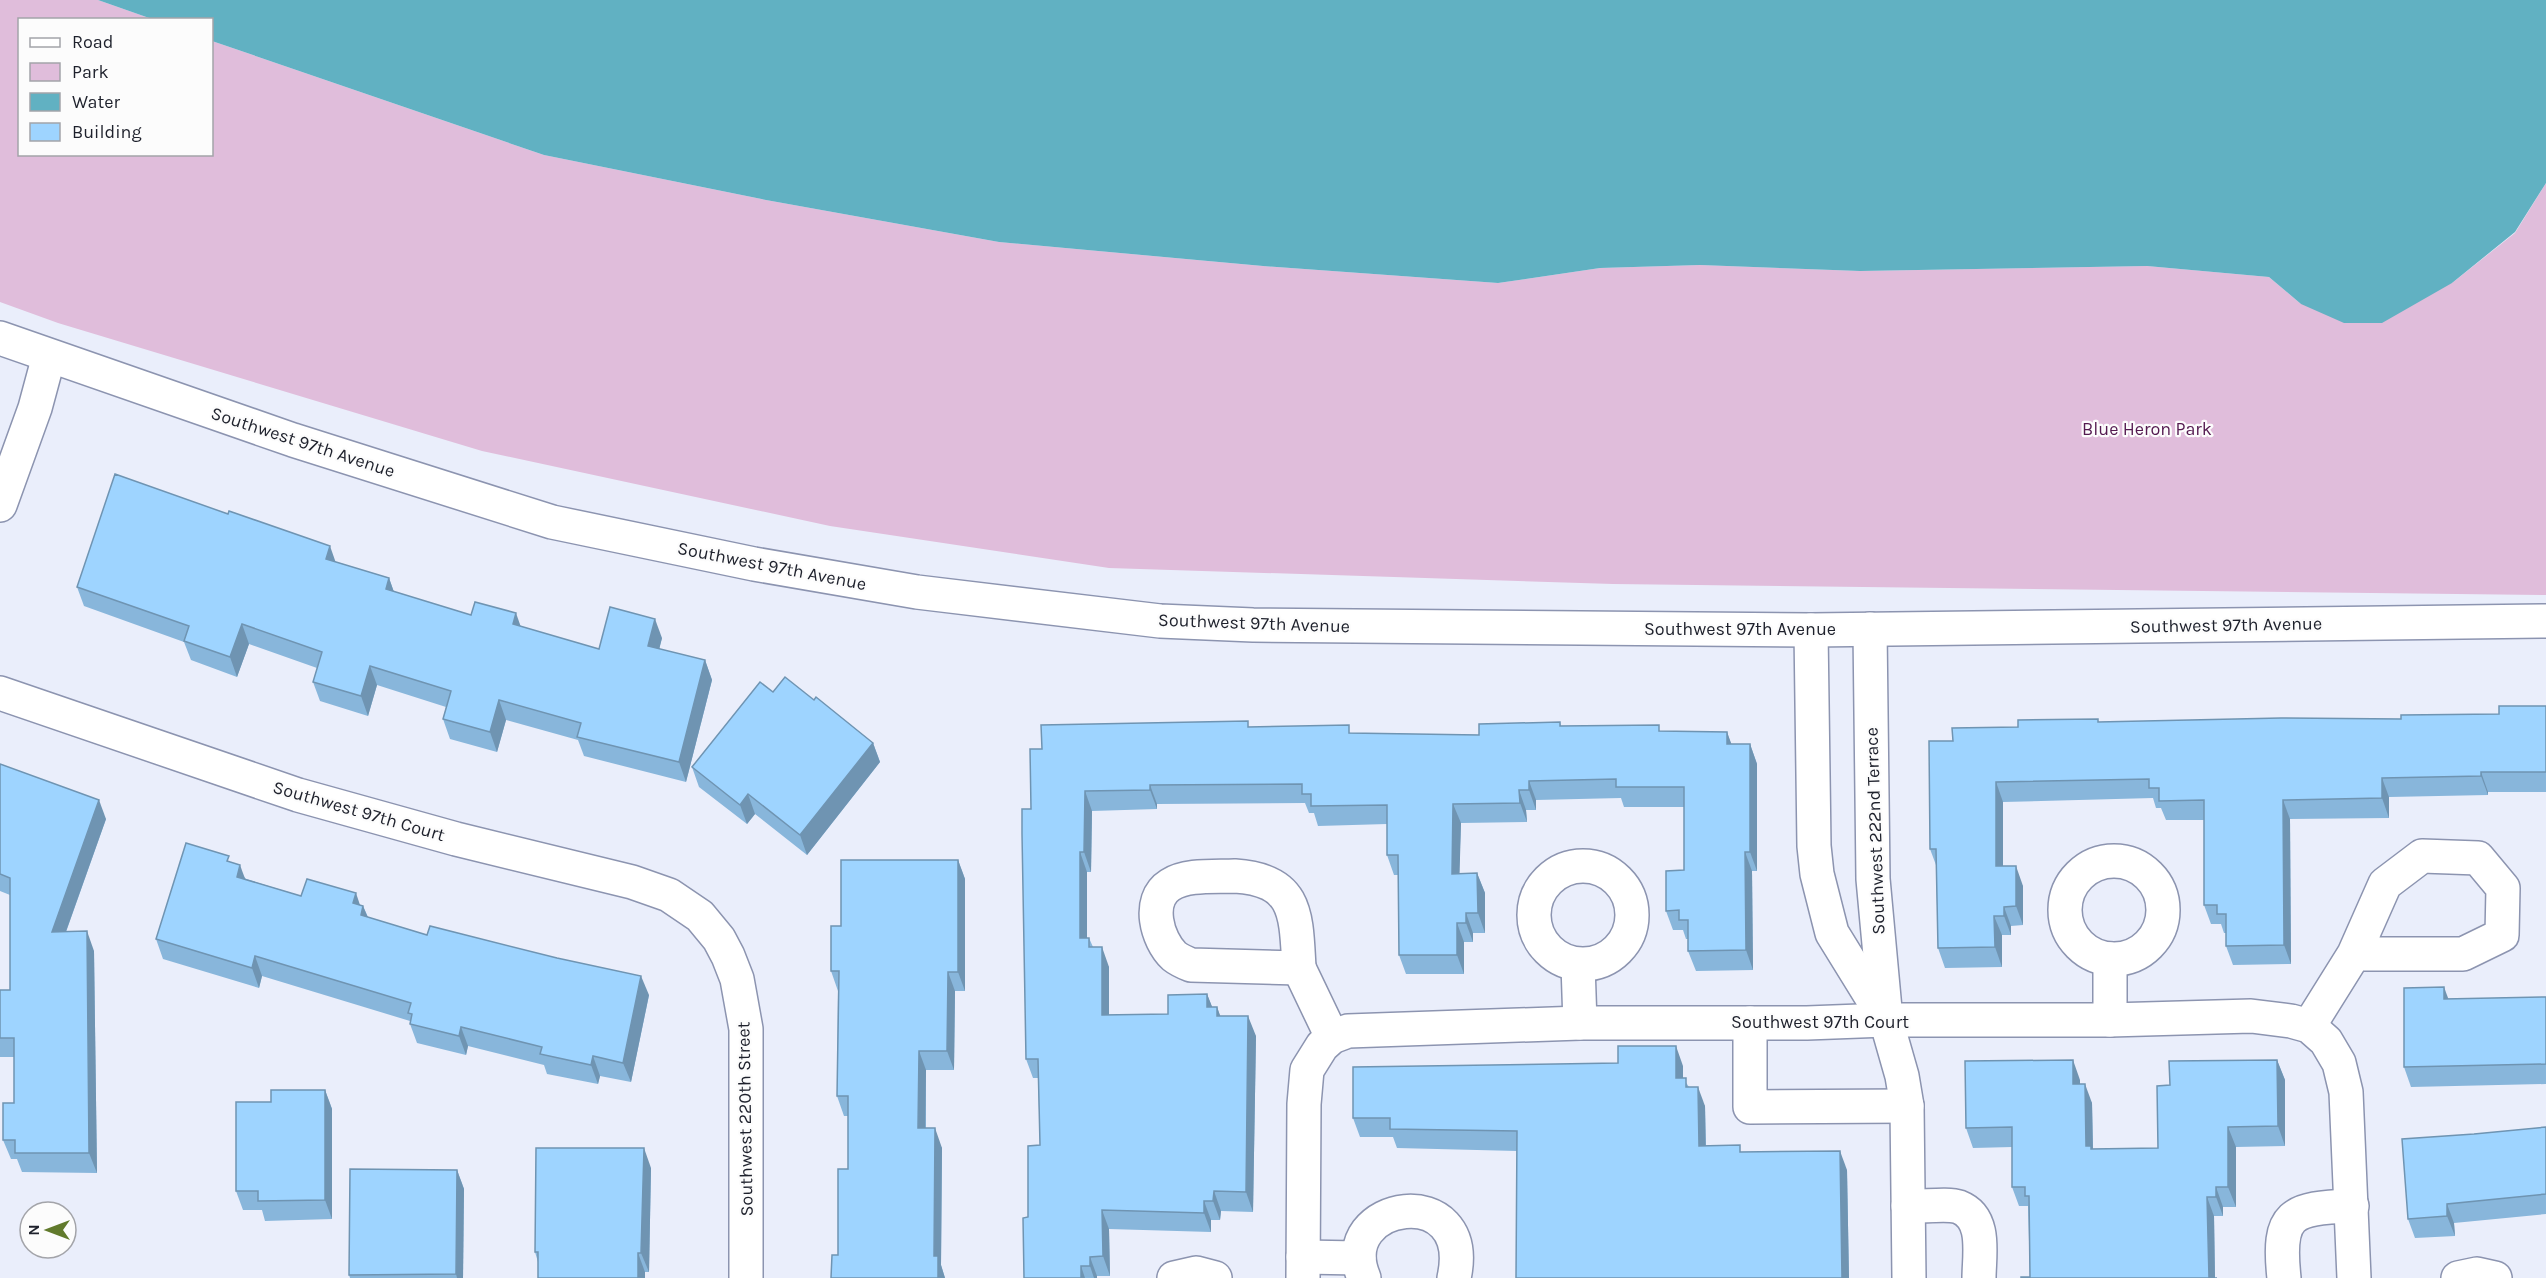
<svg xmlns="http://www.w3.org/2000/svg" width="2546" height="1278" font-family="Karla,sans-serif">
<rect width="100%" height="100%" fill="#eaeefb"/>
<!-- green -->
<path fill="#e0bddb" d="M0 0H98L152 19 20 20V154H212V41L544 155 766 200 999 242 1263 266 1498 283 1600 268 1700 265 1860 271 2147 266 2269 277 2301 304 2452 283 2515 233 2546 183V595L1613 584 1109 568 830 526 482 451 58 323 0 302Z"/>
<!-- water -->
<path fill="#61b1c2" d="M98 0H2546V183L2515 232 2452 283 2382 323H2344L2301 304 2269 277 2147 266 1860 271 1700 265 1600 268 1498 283 1263 266 999 242 766 200 544 155 212 41V20L152 19Z"/>
<g fill="none" stroke-linecap="round" stroke-linejoin="round">
<defs>
<g id="street">
<path d="M0 505 35 408 49 356"/>
<path d="M1870 629 1873 879 1886 1020 1902 1076 1907 1106 1909 1278"/>
<path d="M1811 630 1814 846 1817 874 1832 933 1882 1014"/>
<path d="M0 693 298 795 456 839 632 882 669 895 700 916 719 939 728 956 737 979 746 1029V1278"/>
<circle cx="2114" cy="910" r="49"/>
<circle cx="1583" cy="915" r="49"/>
<path d="M1235 876C1298 880 1296 915 1299 968L1191 965C1186 963 1179 960 1174 956 1157 940 1146 900 1170 885 1187 874 1215 877 1235 876Z"/>
<path d="M2110 959V1020"/>
<path d="M1578 965 1580 1023"/>
<path d="M1299 968 1332 1037"/>
<path d="M1750 1023V1107L1907 1106"/>
<path d="M2309 1026 2354 954 2385 884 2422 856 2478 858 2503 888 2502 935 2463 954H2354"/>
<path d="M1908 1206C1921 1207 1948 1203 1959 1207 1987 1218 1979 1255 1979 1278"/>
<path d="M1303 1257 1359 1258"/>
<path d="M1174 1278 1196 1273 1215 1278"/>
<path d="M1303 1278 1304 1104 1307 1070 1322 1046 1332 1037 1348 1031 1580 1023H1807L1886 1020H2110L2251 1016 2291 1021 2309 1026 2326 1041 2339 1063 2346 1092 2354 1278"/>
<path d="M1364 1278C1331 1201 1476 1178 1454 1278"/>
<path d="M2284 1278C2277 1213 2291 1208 2352 1206"/>
<path d="M2458 1278 2477 1274 2495 1278"/>
</g>
<path id="secondary" d="M0 338 293 440 552 522 754 564 917 592 1160 621 1253 625 1811 630 2546 621"/>
</defs>
<!-- street casing -->
<use href="#street" stroke="#8c94b0" stroke-width="36"/>
<!-- secondary casing -->
<use href="#secondary" stroke="#8c94b0" stroke-width="36"/>
<!-- street -->
<use href="#street" stroke="#fff" stroke-width="33"/>
<!-- secondary -->
<use href="#secondary" stroke="#fff" stroke-width="33"/>
</g>
<!-- wall -->
<g fill="#88b6db">
<path d="M336 562 389 578 394 592 471 615 521 627 599 649 662 638 659 649 705 660 712 680 686 782 584 756 578 740 506 720 497 752 450 739 443 719 446 707 377 685 368 716 320 701 313 682 317 668 249 644 237 677 191 660 184 642 84 606 77 587Z"/>
<path d="M773 692 814 700 873 743 880 762 807 855 755 814 747 824 699 787 692 767Z"/>
<path d="M2546 706V792H2488V795L2389 797V818L2290 819 2291 964 2233 965 2226 946V933H2224L2221 924H2211L2204 905V820H2166L2161 808H2156L2153 798 2003 802V866L2023 886V925L2011 926V935H2002V967L1945 968 1938 948 1936 865 1930 849 1953 741 2018 727 2099 722 2401 719 2499 714Z"/>
<path d="M1560 722 1561 726 1661 731 1727 732 1731 744H1750L1757 764V871H1752L1753 970 1696 971 1688 951V939H1686L1683 930H1673L1666 911 1684 870V807H1624L1621 798 1536 800V810H1526L1527 822 1461 823 1459 874 1477 873 1485 893V933H1473V942H1464V974H1406L1399 955 1398 875H1394L1387 855V824L1318 826 1314 813H1309L1305 803 1157 804V809L1092 811 1091 872H1087V938H1089L1093 947 1109 967V1015L1168 1014 1207 994 1212 1007H1217L1220 1016 1256 1036 1253 1212 1221 1211 1220 1220H1211V1232L1109 1229 1110 1276H1097V1278H1024L1028 1217 1040 1145 1038 1078H1033L1026 1059 1031 809 1042 749 1250 727 1352 733 1479 735Z"/>
<path d="M0 764 106 819 66 932 94 951 97 1173 22 1172 17 1159H11L3 1140 14 1103V1057H0V990H10V895L0 891Z"/>
<path d="M958 860 965 879V991H955L954 1070H926V1128L942 1148 941 1265 945 1278H831L838 1255 848 1169V1116H844L837 1096 838 991 831 971Z"/>
<path d="M231 862 246 879 301 896 360 905 363 906 368 917 427 935 649 995 631 1082 600 1076 598 1084 547 1074 544 1065 468 1046 466 1055 417 1043 410 1024V1021L262 976 259 988 163 959 156 939Z"/>
<path d="M2546 997V1084L2411 1087 2404 1067 2448 999Z"/>
<path d="M2277 1060 2285 1080V1146L2236 1147V1207H2223V1216H2214L2215 1278 2030 1277 2028 1206H2019L2012 1187V1147L1973 1148 1966 1128 2080 1080V1084L2092 1103 2093 1149 2158 1148 2170 1085Z"/>
<path d="M1683 1066V1078L1689 1087 1705 1106 1706 1146 1847 1170 1849 1278H1516L1517 1151 1397 1148 1393 1137H1360L1353 1118Z"/>
<path d="M325 1090 332 1109V1219L265 1221 262 1210H243L236 1191 271 1102Z"/>
<path d="M2546 1127V1214L2454 1223 2455 1236 2415 1238 2408 1219 2474 1134Z"/>
<path d="M651 1168 649 1272H645V1278L538 1262 535 1252Z"/>
<path d="M457 1170 464 1189 463 1278H350L349 1275Z"/>
</g>
<!-- shaded-wall -->
<g fill="#6f94b2">
<path d="M330 546 337 566 326 559Z"/>
<path d="M389 578 396 598 386 589Z"/>
<path d="M516 613 523 633 513 624Z"/>
<path d="M655 619 662 638 655 666 648 646Z"/>
<path d="M242 624 249 644 237 677 230 657Z"/>
<path d="M705 660 712 680 686 782 679 762Z"/>
<path d="M370 666 377 685 368 716 361 696Z"/>
<path d="M499 700 506 720 497 752 490 732Z"/>
<path d="M1727 732 1734 751 1727 744Z"/>
<path d="M873 743 880 762 807 855 800 835Z"/>
<path d="M1750 744 1757 764V871L1750 852Z"/>
<path d="M2481 772 2488 792V795L2481 776Z"/>
<path d="M2382 778 2389 797V818L2382 798Z"/>
<path d="M1529 781 1536 800V810L1529 790Z"/>
<path d="M1996 782 2003 802V886L1996 866Z"/>
<path d="M1150 785 1157 804V809L1150 790Z"/>
<path d="M1519 790 1526 810 1527 822 1520 803Z"/>
<path d="M1085 791 1092 811 1091 872 1084 852Z"/>
<path d="M748 794 755 814 747 824 740 805Z"/>
<path d="M99 800 106 819 59 951 52 932Z"/>
<path d="M2283 800 2290 819 2291 964 2284 945Z"/>
<path d="M1453 804 1461 823 1459 893 1452 874Z"/>
<path d="M1080 852 1087 872V957L1080 938Z"/>
<path d="M1745 852 1752 871 1753 970 1746 950Z"/>
<path d="M958 860 965 879V991L958 972Z"/>
<path d="M240 865 247 884 237 877Z"/>
<path d="M2016 866 2023 886V925L2016 906Z"/>
<path d="M1477 873 1485 893V933L1478 913Z"/>
<path d="M356 893 362 911 363 906 371 925 361 917 353 903Z"/>
<path d="M2004 907 2011 926V935L2004 916Z"/>
<path d="M1466 913 1473 933V942L1466 923Z"/>
<path d="M1994 916 2002 935V967L1995 947Z"/>
<path d="M1457 923 1464 942V974L1457 955Z"/>
<path d="M87 931 94 951 97 1173 89 1153Z"/>
<path d="M1102 947 1109 967V1035L1102 1015Z"/>
<path d="M255 956 262 976 259 988 252 968Z"/>
<path d="M948 972 955 991 954 1070 947 1051Z"/>
<path d="M641 976 649 995 631 1082 623 1063Z"/>
<path d="M2444 987 2451 1006 2444 999Z"/>
<path d="M1207 994 1215 1014 1207 1007Z"/>
<path d="M1217 1007 1224 1026 1217 1016Z"/>
<path d="M1248 1016 1256 1036 1253 1212 1246 1192Z"/>
<path d="M461 1027 468 1046 466 1055 459 1036Z"/>
<path d="M1676 1046 1683 1066V1097L1676 1078Z"/>
<path d="M919 1051 926 1070 925 1147 918 1128Z"/>
<path d="M593 1056 600 1076 598 1084 591 1065Z"/>
<path d="M2073 1060 2080 1080V1104L2073 1084Z"/>
<path d="M2277 1060 2285 1080V1146L2278 1126Z"/>
<path d="M2085 1084 2092 1103 2093 1152 2086 1146Z"/>
<path d="M1698 1087 1705 1106 1706 1165 1699 1146Z"/>
<path d="M325 1090 332 1109V1219L325 1200Z"/>
<path d="M2228 1127 2236 1147V1207L2228 1187Z"/>
<path d="M935 1128 942 1148 941 1265 945 1278H938L934 1256Z"/>
<path d="M644 1148 651 1168 649 1272 641 1253Z"/>
<path d="M1840 1151 1847 1170 1849 1278H1842Z"/>
<path d="M457 1170 464 1189 463 1278H457L456 1274Z"/>
<path d="M2216 1187 2223 1207V1216L2216 1197Z"/>
<path d="M1214 1191 1221 1211 1220 1220 1213 1201Z"/>
<path d="M2207 1197 2214 1216 2215 1278H2209Z"/>
<path d="M1204 1201 1211 1220V1232L1204 1213Z"/>
<path d="M2447 1204 2454 1223 2455 1236 2447 1216Z"/>
<path d="M1102 1210 1109 1229 1110 1276 1103 1256Z"/>
<path d="M638 1253 645 1272V1278H638Z"/>
<path d="M1090 1257 1097 1276V1278H1094L1090 1266Z"/>
<path d="M1081 1266 1085 1278H1081Z"/>
</g>
<!-- building -->
<g fill="#9ed4ff" stroke="#6f94b2" stroke-width="1.5">
<path d="M115 474 228 514 229 511 330 546 326 559 389 578 386 589 471 615 475 602 516 613 513 624 599 649 610 607 655 619 648 646 705 660 679 762 577 737 581 723 499 700 490 732 443 719 451 691 370 666 361 696 313 682 322 652 242 624 230 657 184 641 189 626 77 587Z"/>
<path d="M785 677 814 700 816 697 873 743 800 835 748 794 740 805 692 767 760 682 773 692Z"/>
<path d="M2499 706H2546V772H2481V776L2382 778V798L2283 800 2284 945 2226 946V914H2217V905H2204V800L2159 801V788H2149V779L1996 782V866H2016V906L2004 907V916H1994L1995 947 1938 948 1936 849H1930L1929 741H1953L1952 728 2018 727V720L2098 719V722L2281 718 2401 719V715L2499 714Z"/>
<path d="M1248 721V727L1349 725V733L1479 735V724L1560 722V726L1659 725V731L1727 732V744H1750V852H1745L1746 950 1688 951V920H1679V910L1666 911V871L1684 870V787H1616V779L1529 781V790H1519L1520 803 1453 804 1452 874 1477 873 1478 913H1466V923H1457V955H1399L1398 855H1387V805L1311 806V794H1302V784L1150 785V790L1085 791 1084 852H1080V938H1089V947H1102V1015L1168 1014V995L1207 994V1007H1217V1016H1248L1246 1192 1214 1191 1213 1201H1204V1213L1102 1210 1103 1256 1090 1257V1266H1081V1278H1024L1023 1218 1028 1217V1146L1040 1145 1038 1059H1026L1022 834V809H1031L1030 749H1042L1041 725Z"/>
<path d="M0 764 99 800 52 932 87 931 89 1153H15V1140H3V1103H14V1038H0V990H10V878L0 874Z"/>
<path d="M186 843 229 856 227 861 240 865 237 877 301 896 307 879 356 893 353 903 363 906 361 915 427 935 430 926 557 958 641 976 623 1063 593 1056 591 1065 540 1054 542 1047 461 1027 459 1036 410 1024 412 1014 408 1013 411 1003 255 956 252 968 156 939Z"/>
<path d="M841 860H958V972H948L947 1051H919L918 1128H935L934 1256H938V1278H831L832 1255H838V1169H848V1096H837L839 971H831V926H841Z"/>
<path d="M2444 987V999L2546 997V1064L2404 1067V988Z"/>
<path d="M1618 1046H1676V1078H1686V1087H1698L1699 1146 1740 1145V1152L1840 1151 1842 1278H1516L1517 1131 1390 1129V1118H1353V1067L1618 1063Z"/>
<path d="M2073 1060V1084H2085L2086 1146H2091V1149L2158 1148 2157 1086 2170 1085 2169 1061 2277 1060 2278 1126 2228 1127V1187H2216V1197H2207L2209 1278H2217H2021V1277H2030L2029 1196H2025V1187H2012V1127L1966 1128 1965 1061Z"/>
<path d="M271 1090H325V1200L258 1201V1191H236V1102H271Z"/>
<path d="M2546 1127V1194L2447 1204V1216L2408 1219 2402 1139 2474 1134Z"/>
<path d="M536 1148H644L641 1253H638V1278H538V1252H535Z"/>
<path d="M350 1169 457 1170 456 1274 349 1275Z"/>
</g>
<g text-anchor="middle" stroke-width="4.5" stroke-linejoin="round" paint-order="stroke">
<!-- park labels -->
<g font-size="18" fill="#541a50" stroke="#fcfcfc">
<text x="2147" y="435">Blue Heron Park</text>
</g>
<!-- street labels -->
<g font-size="18" fill="#1e212c" stroke="#fcfcfc">
<text transform="translate(303 442) rotate(18)" y="6">Southwest 97th Avenue</text>
<text transform="translate(772 566) rotate(11)" y="6">Southwest 97th Avenue</text>
<text transform="translate(1254 623) rotate(2)" y="6">Southwest 97th Avenue</text>
<text transform="translate(2226 625) rotate(-1)" y="6">Southwest 97th Avenue</text>
<text x="1740" y="635">Southwest 97th Avenue</text>
<text transform="translate(359 811) rotate(16)" y="6">Southwest 97th Court</text>
<text transform="translate(1875 831) rotate(-92)" y="6">Southwest 222nd Terrace</text>
<text x="1820" y="1028">Southwest 97th Court</text>
<text transform="translate(745 1119) rotate(-91)" y="6">Southwest 220th Street</text>
</g>
</g>
<!-- legend -->
<rect x="18" y="18" width="195" height="138" fill="#fcfcfc" stroke="#a3a4a9" stroke-width="1.5"/>
<rect x="30" y="38" width="30" height="9" fill="#ffffff" stroke="#a3a4a9" stroke-width="1.5"/>
<text x="72" y="48" font-size="18" fill="#1e212c">Road</text>
<rect x="30" y="63" width="30" height="18" fill="#e0bddb" stroke="#a3a4a9" stroke-width="1.5"/>
<text x="72" y="78" font-size="18" fill="#1e212c">Park</text>
<rect x="30" y="93" width="30" height="18" fill="#61b1c2" stroke="#a3a4a9" stroke-width="1.5"/>
<text x="72" y="108" font-size="18" fill="#1e212c">Water</text>
<rect x="30" y="123" width="30" height="18" fill="#9ed4ff" stroke="#a3a4a9" stroke-width="1.5"/>
<text x="72" y="138" font-size="18" fill="#1e212c">Building</text>
<!-- north arrow -->
<g transform="translate(48 1230) rotate(270)"><circle r="28" fill="#fcfcfc" stroke="#a3a4a9" stroke-width="1.5"/>
<path d="M0-4.5L10 22L0 15L-10 22Z" fill="#617a2c"/>
<text y="-9" font-size="16" font-weight="bold" text-anchor="middle" fill="#1e212c">N</text>
</g>
</svg>
